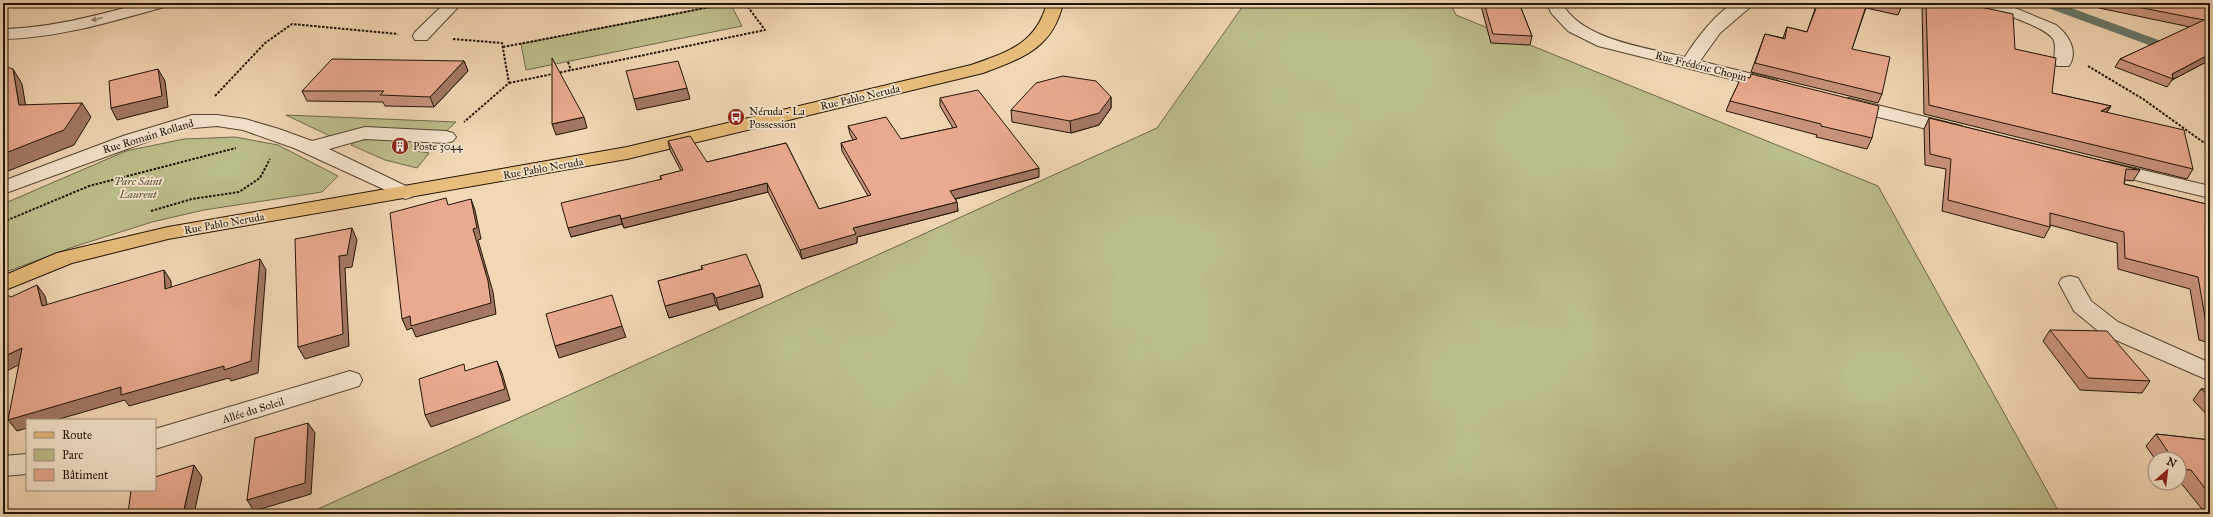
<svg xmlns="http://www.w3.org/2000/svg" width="2213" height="517" font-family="'IM FELL Great Primer',serif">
<rect width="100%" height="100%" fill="#f1d7b3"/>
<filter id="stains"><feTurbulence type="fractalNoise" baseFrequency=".005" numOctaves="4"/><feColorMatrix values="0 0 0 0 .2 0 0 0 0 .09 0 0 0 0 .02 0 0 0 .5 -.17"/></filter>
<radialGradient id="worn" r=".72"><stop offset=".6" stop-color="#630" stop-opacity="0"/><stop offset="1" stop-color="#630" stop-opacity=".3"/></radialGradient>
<!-- green -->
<g fill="#bcbe8b" stroke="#6e6948">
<path d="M730 3 742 26 526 70 521 44Z"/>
<path d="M1245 3H1450L1456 15 1878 186 2060 514H307L1157 128Z"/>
<path d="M286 115 456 122 443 134 332 137Z"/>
<path d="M235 137 278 145 338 176 322 192 204 210 152 222 73 247 3 273V204L126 151 184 139Z"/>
<path d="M369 138 421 140 416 151 429 153 417 168 385 160 351 145 358 140Z"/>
</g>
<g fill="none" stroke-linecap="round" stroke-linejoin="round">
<!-- stream -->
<path stroke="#69776b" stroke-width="8" d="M2046 3 2166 47"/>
<defs>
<g id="minor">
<path d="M144 3H170L168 6C113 21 60 38 3 39V29C52 28 97 15 144 3Z"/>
<path d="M445 3H462L427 40H415L413 36 415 32Z"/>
<path d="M1546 3H1562C1581 40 1648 48 1685 57 1694 42 1719 8 1736 3 1742 2 1749 3 1755 3L1720 33 1700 61 1777 80 1780 84 1777 88 1771 89 1598 46 1568 31 1552 14Z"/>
<path d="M1981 3H2003L2056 25C2068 34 2079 51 2069 66H2057C2051 58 2058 47 2053 39 2044 26 1999 13 1983 6Z"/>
<path d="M1849 98 1962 126 1965 130 1962 134 1955 136 1842 108 1840 104 1842 100Z"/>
<path d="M192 115H217L245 119 279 129 312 141 365 127 446 131 453 133 456 137 453 141 446 143 365 139 329 149 412 189 415 193 412 197 405 199 294 148 243 130 217 126 182 129 3 194V181L123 136Z"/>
<path d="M2109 162 2210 186V198L2102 172 2099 168 2102 164Z"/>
<path d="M2070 276 2078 278 2091 301 2118 322 2210 363V381L2102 334 2074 311 2059 283 2062 278Z"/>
<path d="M350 371 359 374 362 380 359 386 155 449V429Z"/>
<path d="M27 454V474L3 476V456Z"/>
</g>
<path id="major" d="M1047 3H1063C1053 48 1023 58 983 73L627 159 168 239 72 263 3 291V276L57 253 168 227 627 147 971 65C1008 52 1036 44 1047 3Z"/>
</defs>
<!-- minor casing -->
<use href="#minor" stroke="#544530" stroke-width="2"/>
<!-- major casing -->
<use href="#major" stroke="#1f1405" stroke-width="2"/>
<!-- path-far1 -->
<g stroke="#1f1405" stroke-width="2" stroke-dasharray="2.5 1.5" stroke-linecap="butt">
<path d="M453 39 502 43 509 83 464 122"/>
<path d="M503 47 731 3"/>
<path d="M568 62 571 70"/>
<path d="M2088 66 2143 99 2210 147"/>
<path d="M509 83 765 30 745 3"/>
<path d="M215 96 265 43 292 24 398 34"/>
<path d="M151 211 192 199 239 192 260 178 270 159"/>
<path d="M3 222 89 186 236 148"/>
</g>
<!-- path -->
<path stroke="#1f1405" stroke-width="3" stroke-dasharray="3.5 2" stroke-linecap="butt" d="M3 254 8 252"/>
<!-- minor -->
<use href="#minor" fill="#f6e5ce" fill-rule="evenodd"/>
<!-- major -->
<use href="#major" fill="#e8bc7a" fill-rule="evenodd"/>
</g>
<!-- wall -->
<g fill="#c9927b" stroke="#1f1405">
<path d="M1481 3H1519L1532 36 1530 45 1491 43 1481 6Z"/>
<path d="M1817 3H1903L1898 15 1866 8 1852 49 1882 94 1878 103 1751 72 1765 34 1783 38 1787 27 1807 32Z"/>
<path d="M1923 3H1962L2015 49 2052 93 2111 106 2107 112 2193 169 2187 179 1924 114 1922 4Z"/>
<path d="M2099 3H2199L2210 5V60L2172 80 2167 87 2115 67 2120 59 2190 27 2099 8Z"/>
<path d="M464 61 468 71 434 107 385 106 383 102 307 101 302 91Z"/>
<path d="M1742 76 1872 138 1867 149 1816 137 1817 135 1726 111 1730 101Z"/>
<path d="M1111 97V108L1099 125 1071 133 1012 122 1011 110Z"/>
<path d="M940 98 1039 177 956 199 958 211 857 237V243L802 259 768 192 624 228 622 224 571 237 661 179 660 176 681 171 670 150 668 141 707 162 786 143 819 209 868 196 842 151 841 143 853 140 850 134 848 126 901 139 953 128 940 106Z"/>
<path d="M1929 118 2140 170 2133 181 2125 180 2124 184 2210 205V343L2199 340 2190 289 2118 269 2117 243 2050 225V227L2044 238 1942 211 1946 169 1925 165 1924 129Z"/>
<path d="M701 266 760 285 763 297 719 310 716 305 669 318 658 281 702 269Z"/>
<path d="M2050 330 2150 381 2142 393 2080 390 2043 341Z"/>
<path d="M2201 389H2210V418L2193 400Z"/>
<path d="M2156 434 2210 440V510L2202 509 2181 483 2179 482V459H2155L2146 446Z"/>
</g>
<!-- shaded-wall -->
<g fill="#a47764" stroke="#1f1405">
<path d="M2210 54V60L2172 80 2173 79 2172 74Z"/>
<path d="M464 61 468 71 434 107 430 97Z"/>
<path d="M13 69 22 84 28 119 19 105Z"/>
<path d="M158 69 165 81 168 107 117 120 111 108Z"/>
<path d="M687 88 690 99 637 110 634 99Z"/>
<path d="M1111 97V108L1099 125 1071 133 1070 121Z"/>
<path d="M82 103 91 117 74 145 3 173V154Z"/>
<path d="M2111 106 2105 115 2101 111Z"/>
<path d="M584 117 587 128 556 135 552 124Z"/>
<path d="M1039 168V177L951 200 950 191Z"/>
<path d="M767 183 768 192 624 228 621 219Z"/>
<path d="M471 199 475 210 481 239 478 240 493 292 496 314 416 337 412 328 407 330 402 319 473 229Z"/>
<path d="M957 202 958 211 857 237V243L802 259 800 250 853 228Z"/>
<path d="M620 215 622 224 571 237 568 228Z"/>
<path d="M352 228 357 240 352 267 345 268 349 346 305 359 298 347Z"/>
<path d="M260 259 266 270 258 373 231 381 229 378 129 406 125 400 56 420H27V428L17 431 8 420Z"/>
<path d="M164 270 171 281 172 300 165 289Z"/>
<path d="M37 285 45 296 50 317 42 306Z"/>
<path d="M760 285 763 297 719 310 716 298Z"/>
<path d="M713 293 716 305 669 318 665 306Z"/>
<path d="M622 326 626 337 559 358 555 346Z"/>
<path d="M22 348 30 359 3 373V357Z"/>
<path d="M497 361 502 373 510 400 431 427 425 415Z"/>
<path d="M308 423 315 433 311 494 254 511 247 500Z"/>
<path d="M194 465 202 477 194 514H183Z"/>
</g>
<!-- building -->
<g fill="#eaaa8f" stroke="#1f1405">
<path d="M1484 3H1519L1532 36 1493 34Z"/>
<path d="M1818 3H1867L1852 49 1890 57 1882 94 1755 63 1765 34 1785 39 1787 27 1807 32Z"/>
<path d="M1889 3H1903L1902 6Z"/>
<path d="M1926 3H1962L2013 14 2015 49 2056 58 2052 93 2111 106 2101 111 2184 130 2193 169 1929 105Z"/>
<path d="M2117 3H2199L2210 5V54L2172 74 2173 79 2120 59 2204 20Z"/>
<path d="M552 58 584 117 552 124Z"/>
<path d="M332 59 464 61 430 97 380 95 384 91H302Z"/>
<path d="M678 61 687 88 634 99 626 71Z"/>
<path d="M3 66 13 69 19 105 82 103 64 130 3 154Z"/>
<path d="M158 69 162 96 111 108 109 81Z"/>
<path d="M1751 74 1879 106 1872 138 1821 126V124L1730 101 1742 76 1750 78Z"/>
<path d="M1063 76 1096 81 1111 97 1099 113 1070 121 1011 110 1036 83Z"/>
<path d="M978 90 1039 168 950 191 957 202 853 228 856 234 800 250 767 183 621 219 620 215 568 228 561 203 662 179 660 176 683 170 668 141 690 136 707 162 786 143 819 209 871 195 841 143 857 139 848 126 886 117 901 139 957 127 940 98Z"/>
<path d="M1929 118 2140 170 2126 169 2124 184 2210 205V330L2207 329 2198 277 2125 258 2124 232 2050 213V227L1948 200 1951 159 1930 154Z"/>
<path d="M446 198 448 205 471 199 477 228 473 229 488 281 491 303 411 326 410 316 402 319 390 213Z"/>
<path d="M352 228 347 255 339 256 343 334 298 347 295 239Z"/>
<path d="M746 254 760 285 716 298 713 293 665 306 658 281 703 269 701 266Z"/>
<path d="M260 259 251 361 224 370V366L121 395V387L8 420 22 348 3 357V297L7 295 11 297 37 285 42 306 164 270 165 289Z"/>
<path d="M612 295 622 326 555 346 546 314Z"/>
<path d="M2050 330 2107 331 2150 381 2088 378Z"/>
<path d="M497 361 505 389 425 415 419 379 464 364 465 371Z"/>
<path d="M2201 389H2210V397Z"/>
<path d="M308 423 305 483 247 500 255 438Z"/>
<path d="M2156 434 2210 440V495L2191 470 2180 469 2179 468V459H2173Z"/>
<path d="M194 465 183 514H128L131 490H155V477Z"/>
</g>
<!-- one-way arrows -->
<defs><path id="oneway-solid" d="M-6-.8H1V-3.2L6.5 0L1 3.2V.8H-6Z"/></defs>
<use fill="#958774" href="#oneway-solid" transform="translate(97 19) rotate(166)"/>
<!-- icons -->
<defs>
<symbol id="bus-disc" viewBox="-11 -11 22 22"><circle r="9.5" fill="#8f2418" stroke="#f6e5ce"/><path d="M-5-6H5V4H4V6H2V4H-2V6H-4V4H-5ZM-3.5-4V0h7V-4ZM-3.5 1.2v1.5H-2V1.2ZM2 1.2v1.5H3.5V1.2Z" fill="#fff"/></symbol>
<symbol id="building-disc" viewBox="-11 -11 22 22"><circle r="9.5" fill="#8f2418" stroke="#f6e5ce"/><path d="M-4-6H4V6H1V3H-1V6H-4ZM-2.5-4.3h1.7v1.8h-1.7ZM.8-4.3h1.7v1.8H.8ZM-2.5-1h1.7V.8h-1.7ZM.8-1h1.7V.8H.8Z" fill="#fff"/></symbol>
</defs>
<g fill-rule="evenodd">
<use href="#bus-disc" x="726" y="107" width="20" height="20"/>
<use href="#building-disc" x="390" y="136" width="20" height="20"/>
</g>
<g text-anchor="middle" stroke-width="3.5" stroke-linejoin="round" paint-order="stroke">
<!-- street labels -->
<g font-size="11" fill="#1f1405" stroke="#f6e5ce">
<text transform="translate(1701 66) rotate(14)" y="4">Rue Frédéric Chopin</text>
<text transform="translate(860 97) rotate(-13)" y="4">Rue Pablo Neruda</text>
<text transform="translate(148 136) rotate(-17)" y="4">Rue Romain Rolland</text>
<text transform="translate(543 168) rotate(-10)" y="4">Rue Pablo Neruda</text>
<text transform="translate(224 223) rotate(-10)" y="4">Rue Pablo Neruda</text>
<text transform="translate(253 410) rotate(-17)" y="4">Allée du Soleil</text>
</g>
<!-- poi labels -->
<g font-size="11" fill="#1f1405" stroke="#f6e5ce" text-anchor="start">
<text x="749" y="115">Néruda - La<tspan x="749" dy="13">Possession</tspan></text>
<text x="413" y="150">Poste 3044</text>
</g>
<!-- park labels -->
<g font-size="11" font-style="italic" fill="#565034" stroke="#f6e5ce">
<text x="138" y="185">Parc Saint<tspan x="138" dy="13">Laurent</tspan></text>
</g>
</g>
<!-- margin -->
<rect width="2213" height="517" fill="none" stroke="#f1d7b3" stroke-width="16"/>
<rect x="4" y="4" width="2205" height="509" fill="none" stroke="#1f1405" stroke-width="2"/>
<rect x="8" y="8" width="2197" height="501" fill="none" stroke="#1f1405"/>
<!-- legend -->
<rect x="26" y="419" width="130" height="72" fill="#f6e5ce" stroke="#a0917e"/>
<rect x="34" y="432" width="20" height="6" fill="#e8bc7a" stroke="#a0917e"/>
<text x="62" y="439" font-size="12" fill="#1f1405">Route</text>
<rect x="34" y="449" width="20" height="12" fill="#bcbe8b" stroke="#a0917e"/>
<text x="62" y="459" font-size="12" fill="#1f1405">Parc</text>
<rect x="34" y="469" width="20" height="12" fill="#eaaa8f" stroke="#a0917e"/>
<text x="62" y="479" font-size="12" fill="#1f1405">Bâtiment</text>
<!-- north arrow -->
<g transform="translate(2167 471) rotate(28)"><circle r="19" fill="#f6e5ce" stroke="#a0917e"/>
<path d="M0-3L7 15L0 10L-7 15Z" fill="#8f2418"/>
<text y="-6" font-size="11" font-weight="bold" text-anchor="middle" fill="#1f1405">N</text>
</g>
<rect width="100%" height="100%" filter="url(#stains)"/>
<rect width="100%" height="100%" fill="url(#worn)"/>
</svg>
